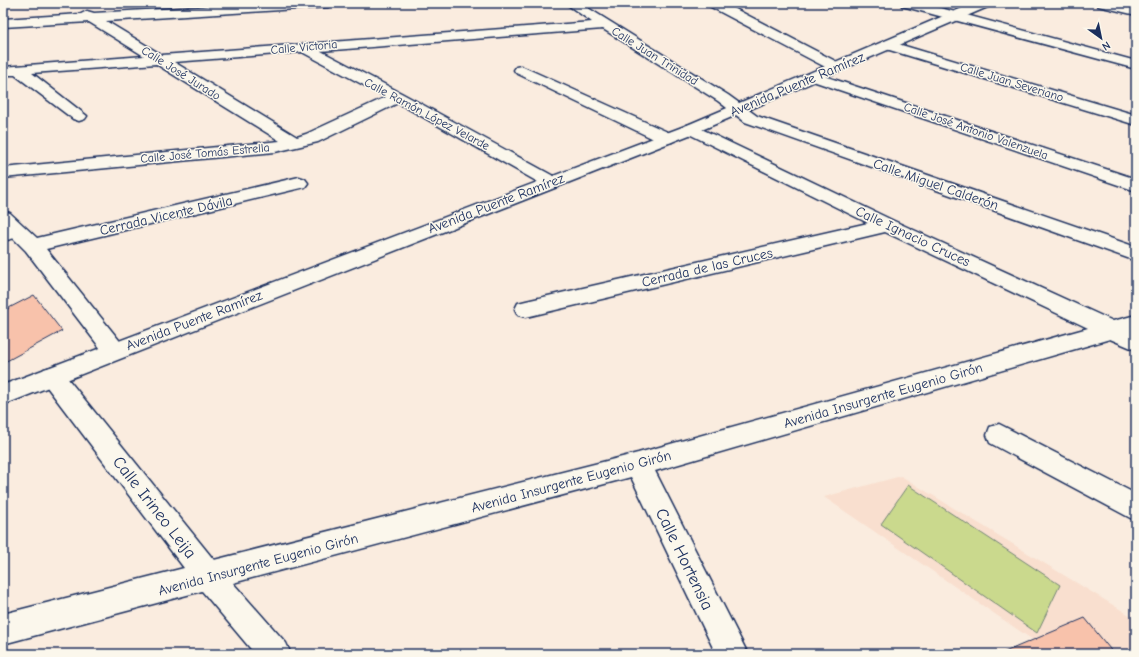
<svg xmlns="http://www.w3.org/2000/svg" width="1139" height="657" font-family="'Comic Neue',sans-serif">
<rect width="100%" height="100%" fill="#faecdf"/>
<filter id="ink" filterUnits="userSpaceOnUse"><feTurbulence type="fractalNoise" baseFrequency=".025" numOctaves="2"/><feDisplacementMap in="SourceGraphic" scale="8" xChannelSelector="R" yChannelSelector="G"/><feConvolveMatrix kernelMatrix="1 2 1 2 8 2 1 2 1" color-interpolation-filters="sRGB"/></filter>
<g filter="url(#ink)">
<!-- built -->
<path fill="#f9dfcf" d="M901 476 1136 619V654H999L1033 640 824 497Z"/>
<!-- green -->
<path fill="#cad98d" stroke="#728476" d="M908 485 1060 585 1037 633 881 524Z"/>
<!-- building -->
<g fill="#f8c2ab" stroke="#1b2f5e">
<path d="M34 295 62 331 3 363V311Z"/>
<path d="M1085 618 1114 654H1000Z"/>
</g>
<g fill="none" stroke-linecap="round" stroke-linejoin="round">
<defs>
<path id="lane" d="M19 229 25 233 23 236 3 241V233Z"/>
<g id="street">
<path d="M265 3H334L328 7 106 21 162 55 592 22 565 3H580L728 95 757 116 1136 247V261L745 122 718 101 603 29 321 51 403 94 557 178 560 182 557 186 551 187 545 186 398 103 318 142 275 152 3 178V168L280 141 156 64 32 73 87 116 85 119 79 121 73 119 15 75H3V67L144 56 89 22 3 27V19L81 14 87 11 94 13ZM302 52 386 97 306 134 297 137 174 62Z"/>
<path d="M708 3H724L841 64 843 67 841 70H831L709 6Z"/>
<path d="M901 3H922L1136 61V69L902 6Z"/>
<path d="M1097 3H1119L1136 7V15L1098 6Z"/>
<path d="M888 41 1136 115V125L883 48 881 45 883 42Z"/>
<path d="M521 66 672 134 674 138 672 142 666 143 660 142 516 73 514 70 516 67Z"/>
<path d="M815 73 1136 179V191L810 80 808 77 810 74Z"/>
<path d="M691 124 894 221 1113 321 1136 315V350L1110 339 655 471 748 654H716L631 477 233 583 286 643 291 654H255L202 591 3 644V614L184 568 44 383 40 376 44 369 52 367 60 369 214 560 638 453 1088 328 885 232 526 317 518 315 515 309 518 303 526 301 868 223 685 132 683 129 685 126Z"/>
<path d="M299 177 305 179 308 183 305 187 46 249 123 345 126 351 123 357 115 360 107 357 26 251 3 228V211L10 213 37 238Z"/>
<path d="M999 424 1136 494V521L990 443 987 435 990 427Z"/>
</g>
<path id="secondary" d="M974 3H991L990 6 697 132 3 405V385L685 126Z"/>
</defs>
<!-- lane casing -->
<use href="#lane" stroke="#1b2f5e" stroke-width="3"/>
<!-- street casing -->
<use href="#street" stroke="#1b2f5e" stroke-width="3"/>
<!-- secondary casing -->
<use href="#secondary" stroke="#1b2f5e" stroke-width="3"/>
<!-- lane -->
<use href="#lane" fill="#fbf7ec" fill-rule="evenodd"/>
<!-- street -->
<use href="#street" fill="#fbf7ec" fill-rule="evenodd"/>
<!-- secondary -->
<use href="#secondary" fill="#fbf7ec" fill-rule="evenodd"/>
</g>
</g>
<g text-anchor="middle" stroke-width="3" stroke-linejoin="round" paint-order="stroke">
<!-- far-street labels -->
<g font-size="12" fill="#1b2f5e" stroke="#fbf7ec">
<text transform="translate(304 47) rotate(-5)" y="4">Calle Victoria</text>
<text transform="translate(655 56) rotate(32)" y="4">Calle Juan Trinidad</text>
<text transform="translate(181 73) rotate(32)" y="4">Calle José Jurado</text>
<text transform="translate(1012 82) rotate(17)" y="4">Calle Juan Severiano</text>
<text transform="translate(427 114) rotate(28)" y="4">Calle Ramón López Velarde</text>
<text transform="translate(976 131) rotate(19)" y="4">Calle José Antonio Valenzuela</text>
<text transform="translate(205 153) rotate(-5)" y="4">Calle José Tomás Estrella</text>
</g>
<!-- street labels -->
<g font-size="14" fill="#1b2f5e" stroke="#fbf7ec">
<text transform="translate(797 84) rotate(-23)" y="5">Avenida Puente Ramírez</text>
<text transform="translate(936 184) rotate(19)" y="5">Calle Miguel Calderón</text>
<text transform="translate(496 203) rotate(-21)" y="5">Avenida Puente Ramírez</text>
<text transform="translate(166 215) rotate(-13)" y="5">Cerrada Vicente Dávila</text>
<text transform="translate(913 236) rotate(25)" y="5">Calle Ignacio Cruces</text>
<text transform="translate(707 267) rotate(-13)" y="5">Cerrada de las Cruces</text>
<text transform="translate(194 320) rotate(-21)" y="5">Avenida Puente Ramírez</text>
<text transform="translate(883 395) rotate(-16)" y="5">Avenida Insurgente Eugenio Girón</text>
<text transform="translate(571 481) rotate(-15)" y="5">Avenida Insurgente Eugenio Girón</text>
<text transform="translate(258 564) rotate(-15)" y="5">Avenida Insurgente Eugenio Girón</text>
</g>
<!-- near-street labels -->
<g font-size="17" fill="#1b2f5e" stroke="#fbf7ec">
<text transform="translate(155 507) rotate(52)" y="6">Calle Irineo Leija</text>
<text transform="translate(685 559) rotate(64)" y="6">Calle Hortensia</text>
</g>
</g>
<!-- margin -->
<rect width="1139" height="657" fill="none" stroke="#fbf7ec" stroke-width="16"/>
<rect x="8" y="8" width="1123" height="641" fill="none" stroke="#1b2f5e" stroke-width="1.5" filter="url(#ink)"/>
<!-- north arrow -->
<g transform="translate(1101 38) rotate(147)" stroke="#fbf7ec" stroke-width="3" paint-order="stroke">
<path d="M0-3L7 15L0 10L-7 15Z" fill="#1b2f5e"/>
<text y="-6" font-size="11" font-weight="bold" text-anchor="middle" fill="#1b2f5e">N</text>
</g>
</svg>
